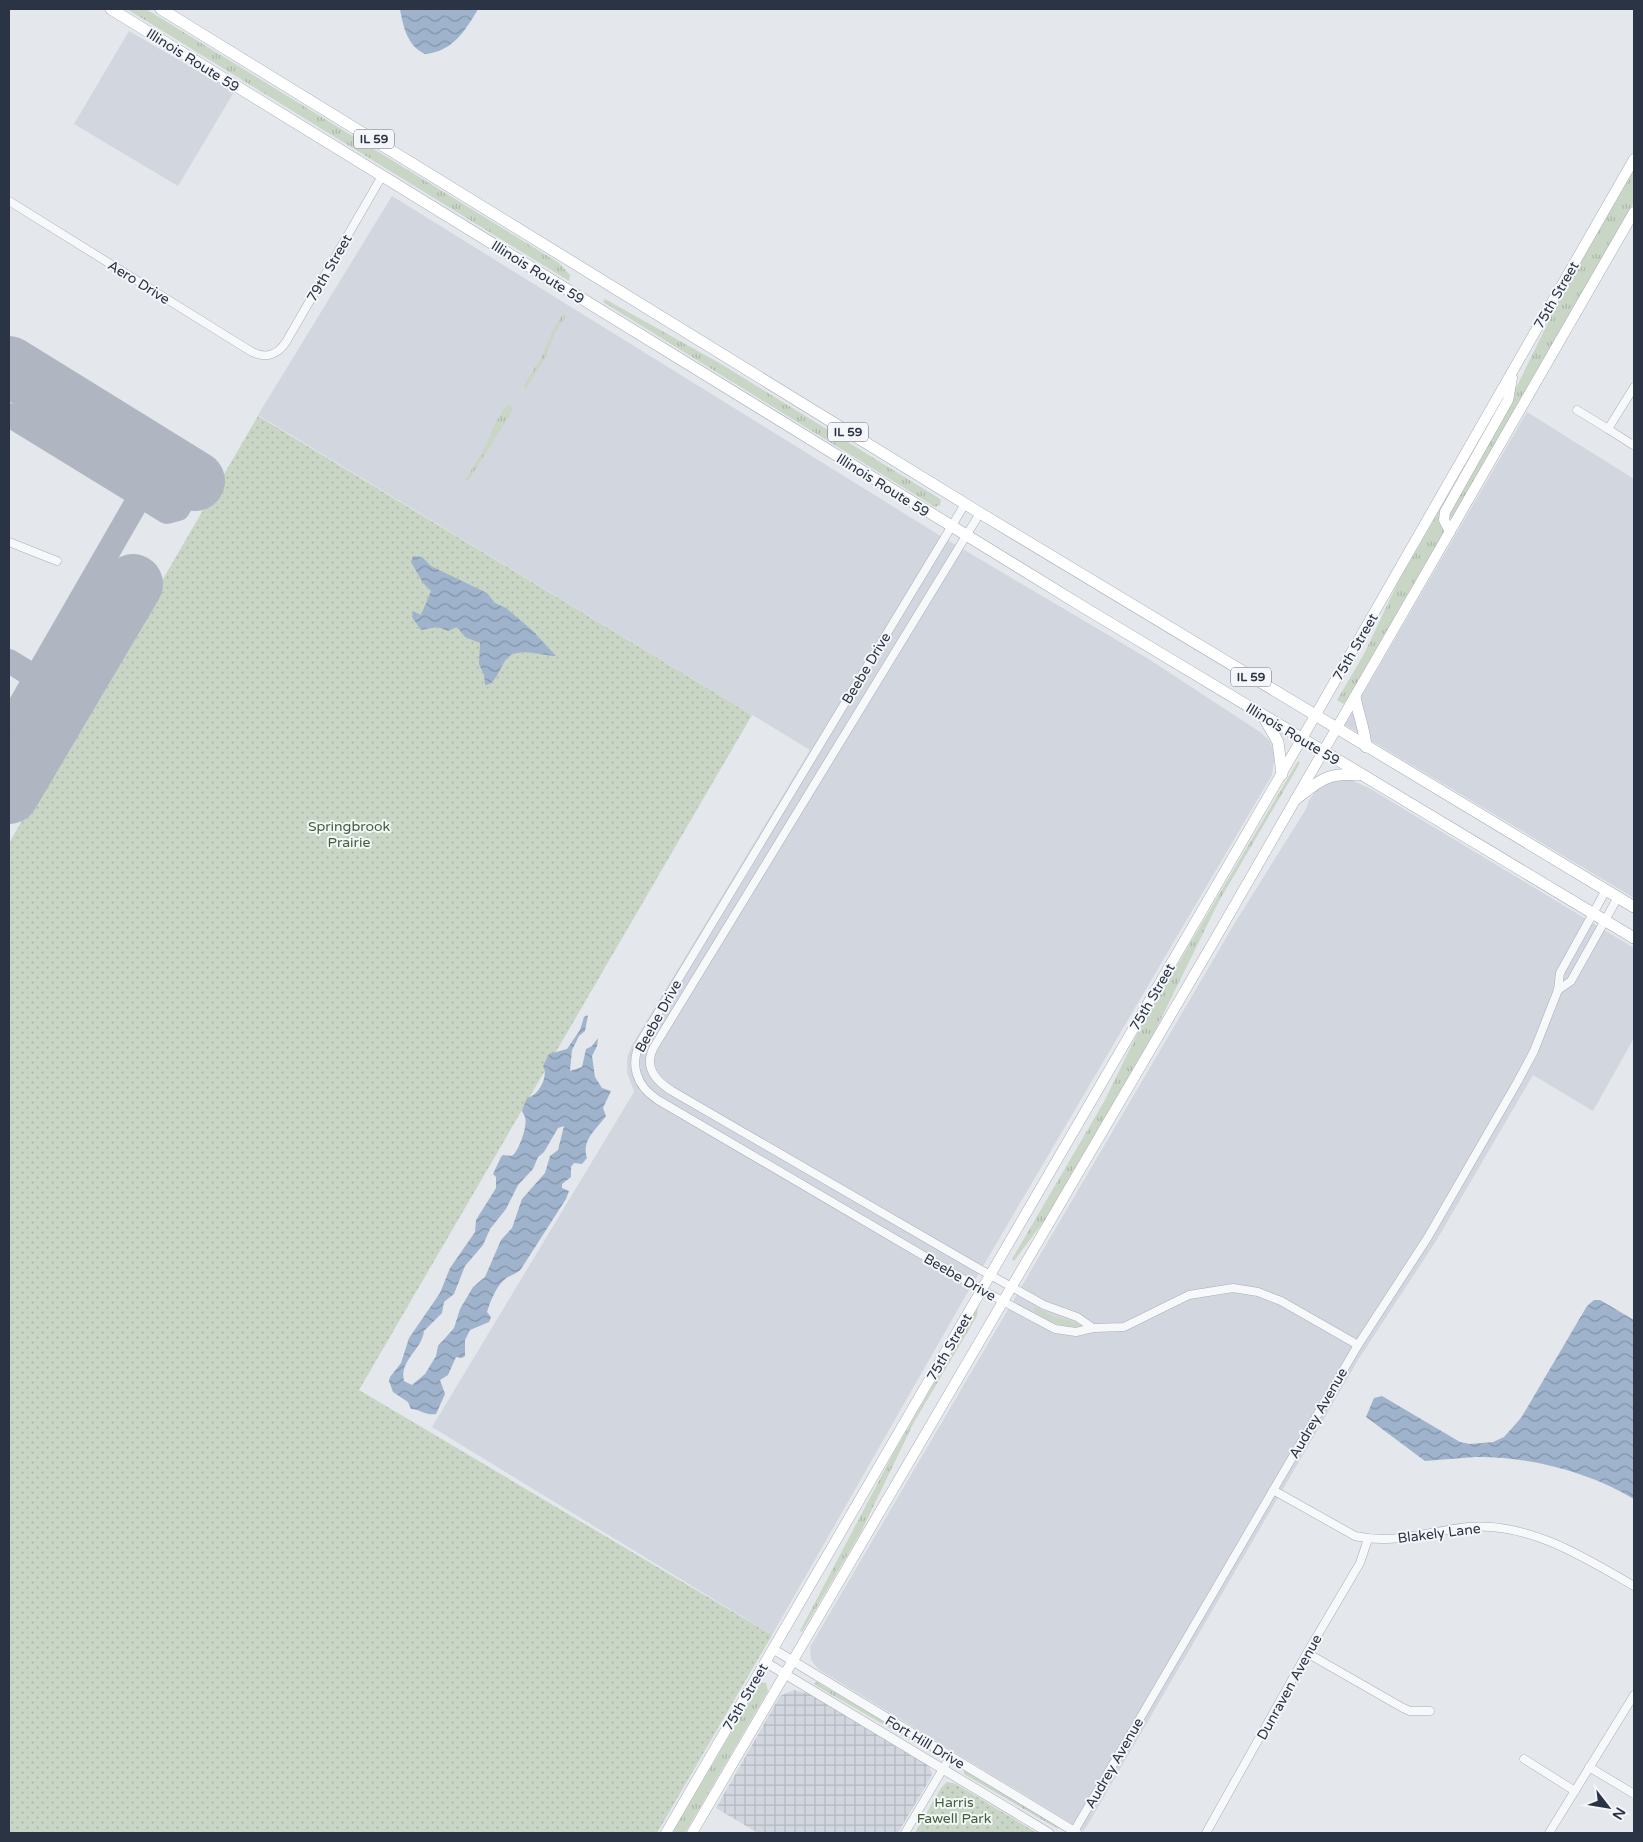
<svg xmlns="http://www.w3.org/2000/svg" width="1643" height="1842" font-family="'Varela Round',sans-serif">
<defs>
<pattern id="industrial-grid" width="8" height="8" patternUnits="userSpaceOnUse" patternTransform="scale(1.25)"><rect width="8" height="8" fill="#d2d6de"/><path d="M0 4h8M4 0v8" fill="none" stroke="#b4b8c0"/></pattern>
<pattern id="grass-tufts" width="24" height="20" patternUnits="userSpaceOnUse" patternTransform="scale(1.25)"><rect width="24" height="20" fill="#c9d6c5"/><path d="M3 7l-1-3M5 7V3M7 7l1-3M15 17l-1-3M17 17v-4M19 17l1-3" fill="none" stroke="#adb8ab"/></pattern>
<pattern id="park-dots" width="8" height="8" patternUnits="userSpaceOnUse" patternTransform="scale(1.25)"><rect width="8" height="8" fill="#c9d6c5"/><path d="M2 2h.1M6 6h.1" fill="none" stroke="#adb8ab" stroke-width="1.8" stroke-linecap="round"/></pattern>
<pattern id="water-waves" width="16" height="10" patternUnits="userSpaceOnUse" patternTransform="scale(1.25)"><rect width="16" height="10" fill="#9fb4cc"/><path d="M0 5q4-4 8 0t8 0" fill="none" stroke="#8293a7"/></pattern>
</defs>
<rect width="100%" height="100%" fill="#e4e7ec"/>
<!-- built -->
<g fill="#d2d6de">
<path d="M129 31 234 92 178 186 74 124Z"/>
<path d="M392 196 939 535 1147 658 1260 732 1270 741 1275 755 1272 775 969 1290 772 1635 432 1427 634 1092 627 1072V1058L631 1047 810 750 258 415Z"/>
<path d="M1527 412 1634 479V898L1345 725Z"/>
<path d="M1333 778 1349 779 1369 788 1634 948V1038L1593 1111 1533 1075 1436 1241 1358 1360 1084 1831 818 1669 811 1660 810 1647 1236 921 1306 809 1309 800 1321 784Z"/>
</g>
<!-- industrial -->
<path fill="url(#industrial-grid)" d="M794 1690 810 1694 929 1766 932 1773 931 1777 898 1833H758L716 1808 780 1696Z"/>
<!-- grass -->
<g fill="url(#grass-tufts)">
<path d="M127 9H146L559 263 570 275 569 281Z"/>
<path d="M1634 169V202L1454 517 1450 518 1448 515 1519 382 1559 300Z"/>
<path d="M605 299 721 364 937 497 941 500 940 505 935 507 603 302Z"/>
<path d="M563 314 566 316 555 333 545 358 526 389 523 387 542 356 553 330Z"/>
<path d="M511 405 513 410 468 481 465 480 486 446 495 423 506 406Z"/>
<path d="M1449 494 1452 495 1440 522 1445 531 1348 699 1343 704 1337 700 1364 654 1399 580Z"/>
<path d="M1298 761 1300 763 1218 903 1154 1033 1044 1221 1014 1261 1012 1259 1105 1100 1139 1030Z"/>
<path d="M978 1307 977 1316 914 1422 861 1532 802 1632 800 1631 892 1456Z"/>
<path d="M1035 1307 1053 1316 1079 1324V1327C1063 1329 1047 1319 1033 1311Z"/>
<path d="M761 1682 766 1683 768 1691 685 1833H672Z"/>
<path d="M817 1682 932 1750 933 1753 815 1685 814 1683Z"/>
<path d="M964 1770 1058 1826V1829L964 1774Z"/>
</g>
<!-- park -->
<g fill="url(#park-dots)">
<path d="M258 416 752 715 359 1390 772 1635 657 1833H9V843Z"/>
<path d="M947 1782 956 1784 1037 1833H915L941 1788Z"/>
</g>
<!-- water -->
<g fill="url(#water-waves)" fill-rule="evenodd">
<path d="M400 9H478C466 30 452 52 425 54 407 46 403 26 400 9Z"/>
<path d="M413 556 422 557 431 566 487 593 495 603 506 608 533 631 556 656C544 656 526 649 513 654 500 659 499 684 485 685L484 675 479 664 480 643 465 637 457 627 448 631 438 627 421 630 412 617 413 611 421 615 431 591 423 583 411 562Z"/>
<path d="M588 1015 585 1031 579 1036 572 1050 570 1071 582 1067 586 1049 592 1046 598 1038 597 1046 592 1056 595 1077 602 1088 611 1091 603 1108 606 1116C597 1129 581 1140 587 1158L582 1164 574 1163 571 1167V1177L562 1184V1188L569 1191 566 1199 521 1269C516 1275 509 1275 504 1280 496 1287 490 1302 487 1312L491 1317 489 1322 470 1330 465 1340V1356L462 1358 456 1357 448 1375 440 1380 445 1394 436 1414C426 1416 420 1409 411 1409L408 1402 393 1392 389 1381 390 1377 401 1363 409 1338 440 1293 450 1268 475 1232 476 1220 496 1188V1177L493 1174 501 1157 503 1155 512 1156C519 1151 528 1125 525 1117 524 1114 522 1113 522 1110L527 1098C539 1096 549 1075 543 1066L549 1054 567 1049 580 1030 584 1017ZM564 1126 558 1150 550 1156 545 1173 522 1199 512 1228 501 1240 485 1277 473 1287 460 1309 454 1328 438 1346 436 1356 425 1374 412 1385 404 1381C399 1360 422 1350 424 1331L442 1313 444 1302 454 1294 465 1266 483 1245 490 1229 506 1209 518 1185 533 1169 538 1157 544 1152 558 1128Z"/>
<path d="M1594 1300H1600L1634 1320V1499C1589 1472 1528 1456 1475 1457 1458 1458 1442 1460 1425 1461L1366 1417 1374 1398 1382 1396 1460 1442 1470 1444 1493 1442 1504 1437 1521 1418 1587 1306Z"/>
</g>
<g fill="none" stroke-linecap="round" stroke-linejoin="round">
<!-- taxiway -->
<g stroke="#b0b6c1" stroke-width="24">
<path d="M9 415 167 512 178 509 195 481"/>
<path d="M9 661 35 677"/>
<path d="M9 724 161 460"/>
</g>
<!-- runway -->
<g stroke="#b0b6c1" stroke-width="60">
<path d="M9 366 195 481"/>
<path d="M9 794 133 584"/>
</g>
<defs>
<g id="minor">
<path d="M9 201 252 352C267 359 277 355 286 342L382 176"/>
<path d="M1577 410 1608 429 1634 387"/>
<path d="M1608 429 1633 445 1634 443"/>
<path d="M965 504 641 1041C629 1064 636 1086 658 1100L982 1290 1055 1329 1076 1332 1093 1328 1124 1327 1189 1295 1233 1288 1258 1292 1281 1301 1358 1345"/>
<path d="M980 513 654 1047C643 1067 656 1081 672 1091L974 1266 1044 1305 1077 1317 1093 1328"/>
<path d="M9 542 57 561"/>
<path d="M1558 990 1571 981 1618 897"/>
<path d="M1273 1490 1355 1536C1394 1545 1430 1531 1468 1527 1529 1522 1584 1557 1634 1586"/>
<path d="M1307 1653 1403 1708 1410 1711H1430"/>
<path d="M1524 1759 1575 1791"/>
<path d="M1589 1767 1634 1794"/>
<path d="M905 1833 950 1757"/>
<path d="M1073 1833 1358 1345 1428 1237 1518 1081 1534 1051 1558 990 1560 973 1606 890"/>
<path d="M1206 1833 1307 1653 1360 1563 1368 1539"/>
<path d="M1549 1833 1634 1695"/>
</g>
<g id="tertiary">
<path d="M773 1649 1077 1833"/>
<path d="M765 1662 1049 1833"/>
</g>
<g id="secondary">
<path d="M1450 532 1444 520 1445 512 1508 400 1512 378"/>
<path d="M666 1833 1315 716 1634 159"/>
<path d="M692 1833 1214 941 1634 212"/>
</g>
<g id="primary">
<path d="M111 9 1080 605 1634 938"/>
<path d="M161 9 980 513 1634 907"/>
<path d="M1355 697C1358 714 1365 730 1366 747"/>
<path d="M1263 716 1278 742 1282 774"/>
<path d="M1296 799C1319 781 1327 772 1358 775"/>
</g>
</defs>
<!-- minor casing -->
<use href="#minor" stroke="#a9aeb7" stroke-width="9"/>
<!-- tertiary casing -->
<use href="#tertiary" stroke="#a9aeb7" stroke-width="10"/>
<!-- secondary casing -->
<use href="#secondary" stroke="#a9aeb7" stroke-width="11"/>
<!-- primary casing -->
<use href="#primary" stroke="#a3abb8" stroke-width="12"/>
<!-- minor -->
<use href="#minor" stroke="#f7f8fa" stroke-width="8"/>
<!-- tertiary -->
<use href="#tertiary" stroke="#f7f8fa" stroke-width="9"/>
<!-- secondary -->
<use href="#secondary" stroke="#fff" stroke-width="10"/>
<!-- primary -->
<use href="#primary" stroke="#fff" stroke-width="11"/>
</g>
<g text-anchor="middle" stroke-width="4" stroke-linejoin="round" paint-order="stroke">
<!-- shield labels -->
<g fill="#f4f6f9" stroke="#676e7b" stroke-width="1">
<rect x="354" y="129.5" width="40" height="19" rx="4"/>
<rect x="828" y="422.5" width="40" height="19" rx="4"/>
<rect x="1231" y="667.5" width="40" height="19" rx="4"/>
</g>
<g font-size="12" font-weight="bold" fill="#2b3445">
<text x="374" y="143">IL 59</text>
<text x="848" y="436">IL 59</text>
<text x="1251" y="681">IL 59</text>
</g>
<!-- street labels -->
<g font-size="14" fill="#2b3445" stroke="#f4f6f9">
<text transform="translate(193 60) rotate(32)" y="5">Illinois Route 59</text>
<text transform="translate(329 268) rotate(-60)" y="5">79th Street</text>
<text transform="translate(538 272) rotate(32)" y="5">Illinois Route 59</text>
<text transform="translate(139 282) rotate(32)" y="5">Aero Drive</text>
<text transform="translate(1556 295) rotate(-60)" y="5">75th Street</text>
<text transform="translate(883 485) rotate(32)" y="5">Illinois Route 59</text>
<text transform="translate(1355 647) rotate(-60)" y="5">75th Street</text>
<text transform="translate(866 668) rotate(-59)" y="5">Beebe Drive</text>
<text transform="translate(1293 734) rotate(31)" y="5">Illinois Route 59</text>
<text transform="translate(1152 997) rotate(-60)" y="5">75th Street</text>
<text transform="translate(658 1016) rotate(-61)" y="5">Beebe Drive</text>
<text transform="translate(960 1277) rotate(30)" y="5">Beebe Drive</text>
<text transform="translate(949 1347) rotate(-60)" y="5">75th Street</text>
<text transform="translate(1318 1413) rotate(-60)" y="5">Audrey Avenue</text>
<text transform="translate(1439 1533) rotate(-7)" y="5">Blakely Lane</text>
<text transform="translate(1289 1687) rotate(-61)" y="5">Dunraven Avenue</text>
<text transform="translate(745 1697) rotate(-60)" y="5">75th Street</text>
<text transform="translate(925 1742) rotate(31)" y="5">Fort Hill Drive</text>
<text transform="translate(1114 1763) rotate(-60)" y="5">Audrey Avenue</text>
</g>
<!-- park labels -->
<g font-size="14" fill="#3f6138" stroke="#f4f6f9">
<text x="349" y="831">Springbrook<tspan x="349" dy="16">Prairie</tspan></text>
<text x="954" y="1807">Harris<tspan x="954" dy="16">Fawell Park</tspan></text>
</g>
</g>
<!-- border -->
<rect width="1643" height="1842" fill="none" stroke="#2b3445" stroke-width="20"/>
<!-- north arrow -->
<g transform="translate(1608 1807) rotate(121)" stroke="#f4f6f9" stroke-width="4" paint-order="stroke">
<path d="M0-4L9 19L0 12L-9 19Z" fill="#2b3445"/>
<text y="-8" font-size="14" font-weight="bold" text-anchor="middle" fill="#2b3445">N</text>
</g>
</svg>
